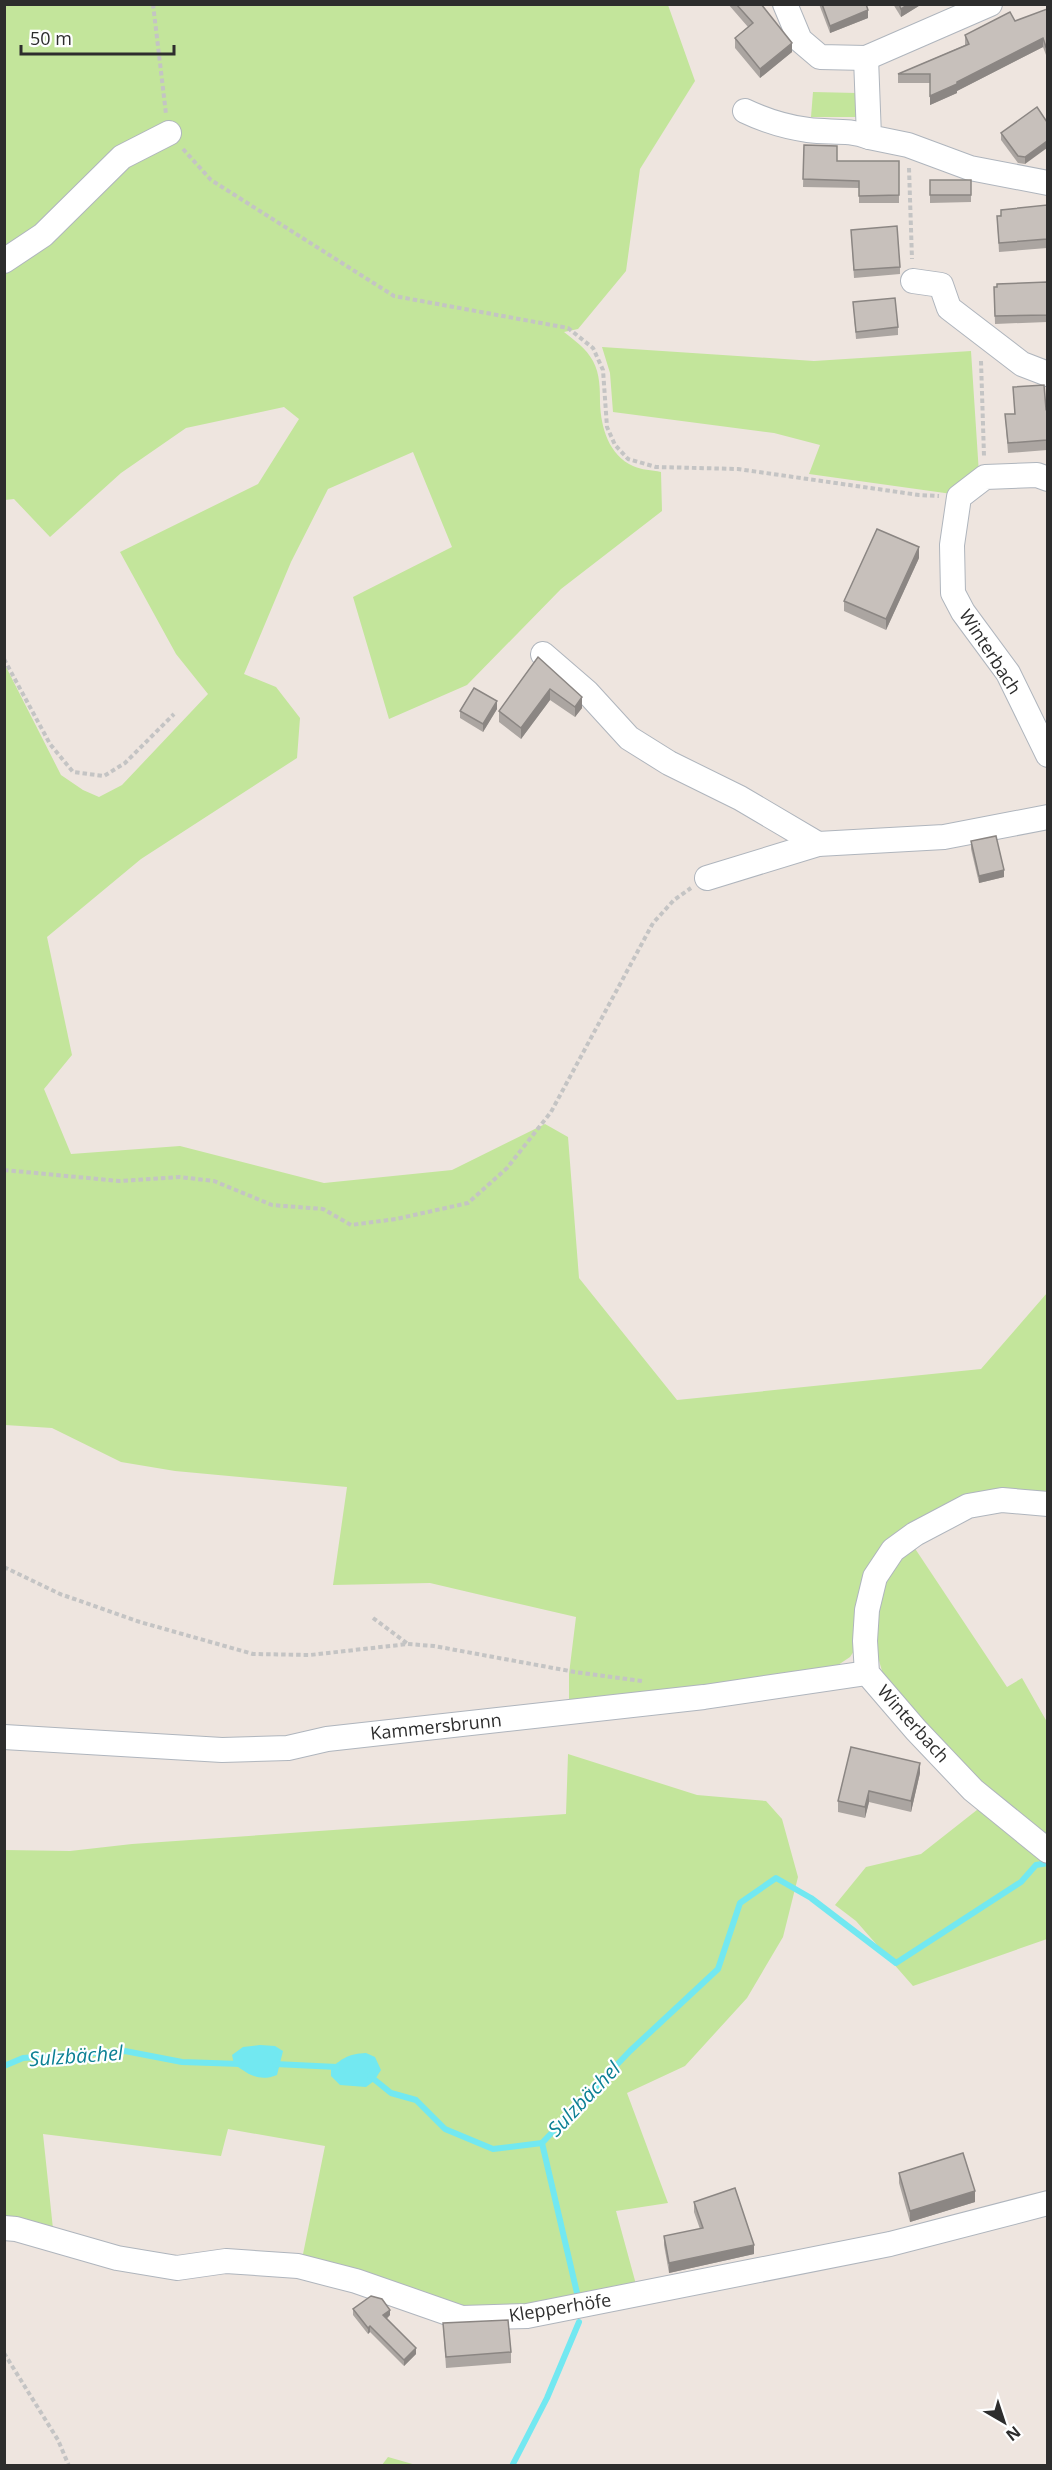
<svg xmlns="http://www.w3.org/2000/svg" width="1052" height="2470" font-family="'Open Sans',sans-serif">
<rect width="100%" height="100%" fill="#eee5df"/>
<!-- green -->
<g fill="#c3e59b">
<path d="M5 5H668L695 81 640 169 626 271 578 329 564 332C575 341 586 348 593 361 600 374 600 389 600 403 601 428 609 455 633 466 641 470 652 470 661 472L662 511 561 589 467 685 389 719 353 597 452 547 413 452 328 489 291 562 244 674 276 687 300 718 297 758 141 859 47 937 72 1055 44 1089 71 1154 180 1146 324 1183 452 1170 545 1124 568 1137 579 1278 677 1400 981 1369 1047 1293V1496L1001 1493 885 1548 856 1648 850 1657 835 1667 726 1688 569 1701V1674L576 1617 430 1583 333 1585 347 1487 175 1471 121 1462 52 1428 5 1425 4 663 61 775 83 790 99 797 122 785 208 694 176 654 120 552 258 484 299 419 284 407 186 428 121 473 50 537 14 499 5 500Z"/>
<path d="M813 92 857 93 864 117H811Z"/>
<path d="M602 347 814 361 971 351 979 474 952 494 809 474 820 445 774 433 613 412 610 373Z"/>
<path d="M912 1544 1007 1687 1022 1678 1047 1722V1842L977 1785 884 1678 874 1643 873 1612 894 1558Z"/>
<path d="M568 1754 697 1795 766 1801 782 1819 798 1877 783 1937 747 1998 685 2066 627 2093 668 2203 616 2211 637 2288 543 2308 458 2312 302 2259 325 2146 228 2129 221 2156 43 2134 53 2229 5 2219V1850L70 1851 132 1844 566 1814Z"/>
<path d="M982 1806 1047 1860V1939L913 1986 856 1921 835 1905 866 1867 921 1854Z"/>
<path d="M388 2457 416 2465H382Z"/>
</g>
<!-- water -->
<g fill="#72e8f1">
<path d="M260 2045 275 2046 283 2051 277 2075C259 2082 249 2075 234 2064L232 2055 243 2047Z"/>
<path d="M366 2053 375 2057 381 2070 374 2081 366 2087 340 2085 331 2076V2068C344 2057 349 2054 366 2053Z"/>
</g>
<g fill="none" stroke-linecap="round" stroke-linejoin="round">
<!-- stream -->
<g stroke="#72e8f1" stroke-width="6">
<path d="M275 2064 337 2067"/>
<path d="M4 2066 23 2058 125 2051 182 2062 241 2064"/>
<path d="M370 2076 391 2093 416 2100 445 2129 493 2149 542 2143 630 2051 718 1969 740 1903 776 1878 811 1898 896 1963 1021 1882 1036 1865 1048 1863"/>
<path d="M542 2143 577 2293"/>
<path d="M512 2466 547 2398 579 2322"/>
</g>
<defs>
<g id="minor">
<path d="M785 4 800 40 820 57 866 58 990 4"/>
<path d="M866 58 869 137 908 145 970 168 1048 183"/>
<path d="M745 111C766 121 786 127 808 130 829 133 849 129 869 137"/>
<path d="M4 261 43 235 122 157 169 133"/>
<path d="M913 281 941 285 949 308 1022 364 1048 374"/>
<path d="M1048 479 1037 475 985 477 959 497 952 545 953 593 963 612 1008 673 1048 755"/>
<path d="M543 654 587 692 629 738 669 763 740 798 818 844"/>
<path d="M707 878 818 844 944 837 1048 817"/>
<path d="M1048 1504 1002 1500 968 1506 915 1534 893 1550 875 1577 867 1610 865 1641 867 1673 916 1730 973 1790 1048 1851"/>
<path d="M4 1737 222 1750 288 1748 327 1739 704 1697 867 1673"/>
<path d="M4 2228 16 2229 117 2258 177 2268 226 2261 298 2266 356 2281 462 2318 527 2316 890 2244 1048 2203"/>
</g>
</defs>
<!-- minor casing -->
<use href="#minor" stroke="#afb5bd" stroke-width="26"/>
<!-- path -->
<g stroke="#c4c4c4" stroke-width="4" stroke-dasharray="4.5 3" stroke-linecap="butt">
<path d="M153 4 166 114"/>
<path d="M183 149 211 180 394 296 568 328 593 348 603 370 607 427 615 445 628 459 656 467 738 469 919 495 939 496"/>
<path d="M909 168 912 259"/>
<path d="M981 361 984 456"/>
<path d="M4 659 50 744 73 772 104 776 125 763 174 714"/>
<path d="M4 1170 119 1181 180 1177 214 1181 272 1205 323 1209 351 1225 396 1219 468 1203 507 1168 551 1112 653 923 674 900 691 888"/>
<path d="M4 1567 60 1594 140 1622 253 1654 310 1655 408 1644 434 1646 575 1672 642 1681"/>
<path d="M373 1618 408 1644"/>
<path d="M4 2353 58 2440 69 2466"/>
</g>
<!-- minor -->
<use href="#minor" stroke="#fff" stroke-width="24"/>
</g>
<!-- wall -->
<g fill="#aba5a1">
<path d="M728 4H761L792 52 760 78 735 48V38L748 27Z"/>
<path d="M819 4H866L868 18 830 33Z"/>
<path d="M893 4H922L901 17Z"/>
<path d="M1047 9 1046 55 1043 47 957 91V93L930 105V83H898V74L965 45V35L1015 21Z"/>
<path d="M1047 122 1025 164 1018 163 1001 140V133Z"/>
<path d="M804 145 837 161H899V203H859V188L803 187Z"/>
<path d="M930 180H971V202L930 203Z"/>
<path d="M1047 205V248L999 252 997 216Z"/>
<path d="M851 230 900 267V274L854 278Z"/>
<path d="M1047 282V322L995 324 994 287Z"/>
<path d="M853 302 898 327V335L856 339Z"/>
<path d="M1013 387 1046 409 1047 408V450L1008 453 1005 414H1015Z"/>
<path d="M919 558 886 630 844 611V601Z"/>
<path d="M538 657 582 708 575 717 550 700 521 739 499 722V711Z"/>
<path d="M497 709 483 732 460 718V711Z"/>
<path d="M971 841 1004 877 979 883 971 849Z"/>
<path d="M920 1773 911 1812 869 1802 865 1818 838 1812V1801Z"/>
<path d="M899 2173 975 2202 910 2222 899 2183Z"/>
<path d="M694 2202 754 2254 669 2273 664 2245V2236L700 2229 694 2212Z"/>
<path d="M353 2309 390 2315 387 2319 416 2354 404 2366 370 2332 368 2334 353 2315Z"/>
<path d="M443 2323 511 2352V2363L446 2368Z"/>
</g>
<!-- shaded-wall -->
<g fill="#8b8683">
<path d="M908 4H922L901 17V9Z"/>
<path d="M868 10V18L830 33V26Z"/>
<path d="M1043 38V47L957 91V93L930 105V96Z"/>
<path d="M792 43V52L760 78V69Z"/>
<path d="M1047 141V148L1025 164V157Z"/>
<path d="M919 547V558L886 630V619Z"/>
<path d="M550 689V700L521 739V728Z"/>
<path d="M582 697V708L575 717V707Z"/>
<path d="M497 701V709L483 732V724Z"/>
<path d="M1004 870V877L979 883V876Z"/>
<path d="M920 1763V1773L911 1812V1801Z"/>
<path d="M869 1791V1802L865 1818V1807Z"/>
<path d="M975 2191V2202L910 2222V2211Z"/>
<path d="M754 2245V2254L669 2273V2263Z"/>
<path d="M390 2310V2315L383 2321V2315Z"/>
<path d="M370 2326V2332L368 2334V2328Z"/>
<path d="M416 2348V2354L404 2366V2360Z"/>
</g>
<!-- building -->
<g fill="#c7c0bb" stroke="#8b8683" stroke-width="1.5">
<path d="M736 4H761L792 43 760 69 735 38 753 23Z"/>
<path d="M822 4H866L868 10 830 26Z"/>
<path d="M899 4H908L901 9Z"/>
<path d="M1047 9V46L1046 47 1043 38 957 82V84L930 96V74H898L969 44 965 35 1010 12 1015 21Z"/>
<path d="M1037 107 1047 122V141L1025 157 1018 156 1001 133Z"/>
<path d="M804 145 837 146V161H899V195L859 196V181L803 179Z"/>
<rect x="930" y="180" width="41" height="15"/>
<path d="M1047 205V239L999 243 997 216H1001V210Z"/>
<path d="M897 226 900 267 854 270 851 230Z"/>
<path d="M1047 282V315L995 316 994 287H997V284Z"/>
<path d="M895 298 898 327 856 332 853 302Z"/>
<path d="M1044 385 1046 409 1047 408V440L1008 443 1005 414H1015L1013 387Z"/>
<path d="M877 529 919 547 886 619 844 601Z"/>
<path d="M538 657 582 697 575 707 550 689 521 728 499 711Z"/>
<path d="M474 688 497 701 483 724 460 711Z"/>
<path d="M996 836 1004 870 979 876 971 841Z"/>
<path d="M851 1747 920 1763 911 1801 869 1791 865 1807 838 1801Z"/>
<path d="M963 2153 975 2191 910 2211 899 2173Z"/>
<path d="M735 2188 754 2245 669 2263 664 2236 703 2228 694 2202Z"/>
<path d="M371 2296 382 2299 390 2310 383 2315 416 2348 404 2360 370 2326 368 2328 353 2309Z"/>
<path d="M508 2320 511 2352 446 2357 443 2323Z"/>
</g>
<g text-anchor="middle" stroke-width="4.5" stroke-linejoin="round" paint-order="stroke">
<!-- street labels -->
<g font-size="18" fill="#2d2d2d" stroke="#fff">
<text transform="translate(990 652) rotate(57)" y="6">Winterbach</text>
<text transform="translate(913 1724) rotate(48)" y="6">Winterbach</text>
<text transform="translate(436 1727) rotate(-6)" y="6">Kammersbrunn</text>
<text transform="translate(560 2308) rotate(-9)" y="6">Klepperhöfe</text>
</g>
<!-- water labels -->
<g font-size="20" font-style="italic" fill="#0c8094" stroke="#fff">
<text transform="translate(76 2056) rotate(-4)" y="7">Sulzbächel</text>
<text transform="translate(584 2099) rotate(-46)" y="7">Sulzbächel</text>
</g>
</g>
<!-- border -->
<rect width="1052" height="2470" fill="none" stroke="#2d2d2d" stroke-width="12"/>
<!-- north arrow -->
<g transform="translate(1004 2422) rotate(141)" stroke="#ffffff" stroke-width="4.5" paint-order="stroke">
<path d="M0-4.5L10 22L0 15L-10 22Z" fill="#2d2d2d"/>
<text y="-9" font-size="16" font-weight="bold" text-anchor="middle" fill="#2d2d2d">N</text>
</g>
<!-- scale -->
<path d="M21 45v9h153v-9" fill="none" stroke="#2d2d2d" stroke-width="3"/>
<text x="30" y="45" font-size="18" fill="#2d2d2d" stroke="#ffffff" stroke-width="4.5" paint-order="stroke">50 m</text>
</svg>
